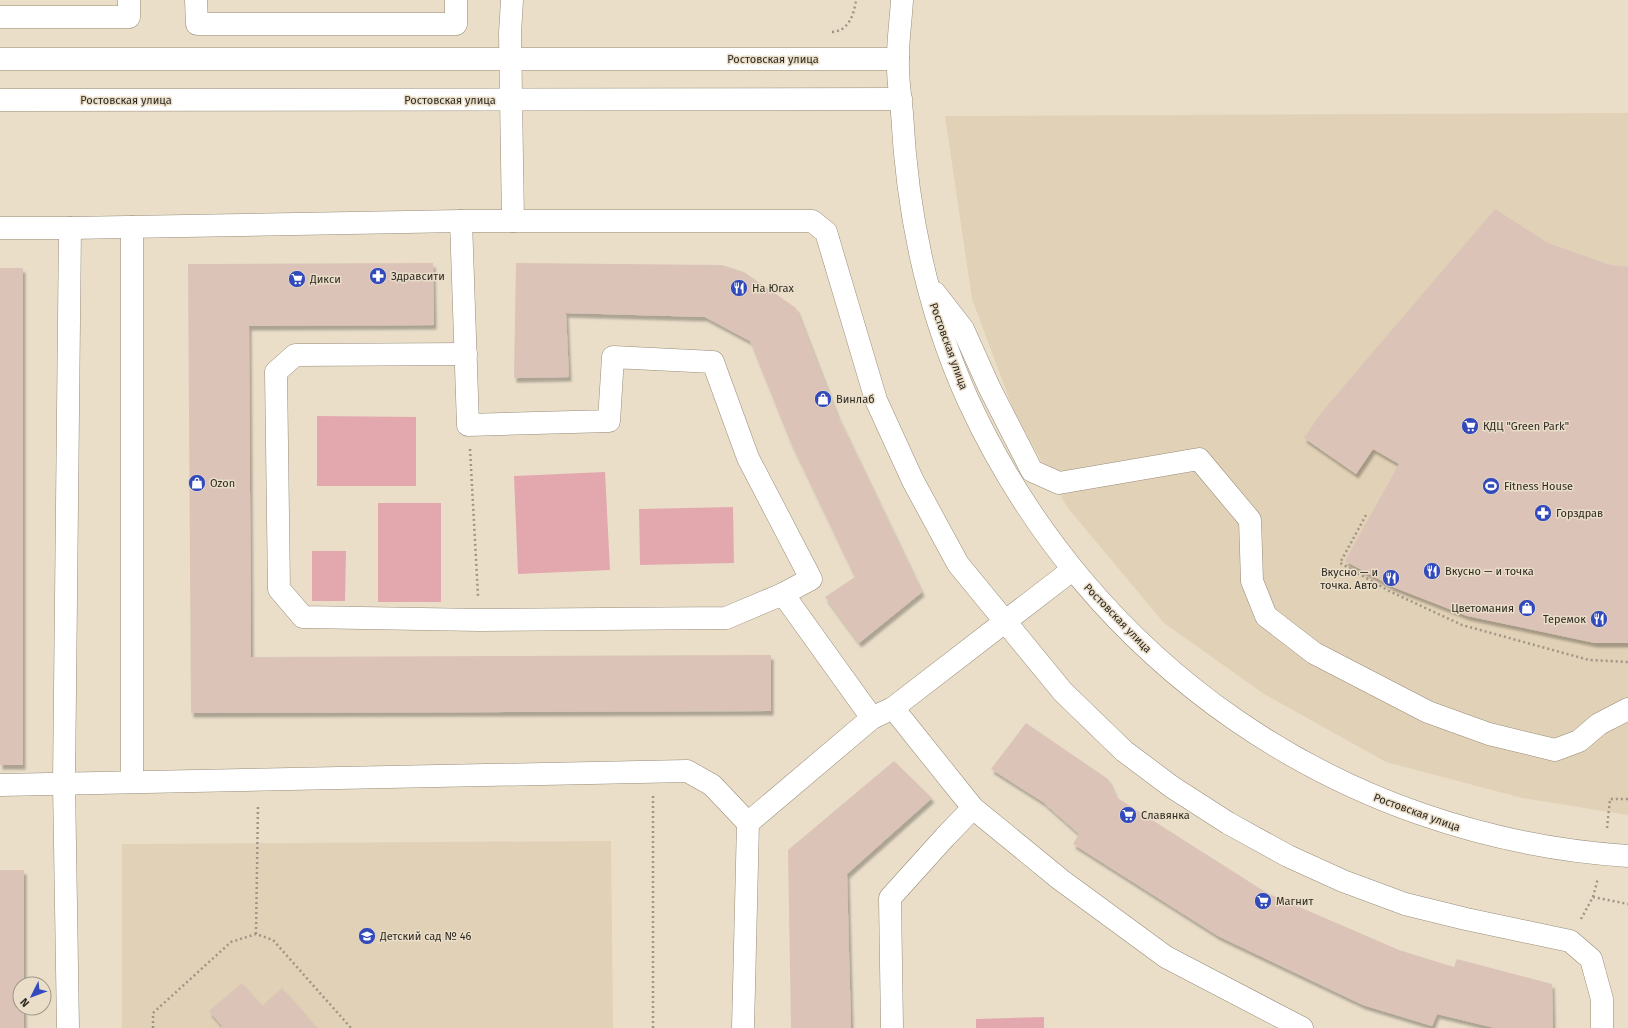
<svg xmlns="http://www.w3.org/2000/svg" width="1628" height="1028" font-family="'Fira Sans',sans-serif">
<defs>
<filter id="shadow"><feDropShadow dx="2.5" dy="4.5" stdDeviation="1" flood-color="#0004"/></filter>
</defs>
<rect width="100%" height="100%" fill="#eadec9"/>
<!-- built -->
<g fill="#e1d1b6">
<path d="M1628 113V815L1522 798 1386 762 1264 694 1164 623 1067 507 1015 414 972 299 945 116Z"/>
<path d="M611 841 613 1028H122V844Z"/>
</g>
<!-- green -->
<g fill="#e3a8ae">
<path d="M317 416 416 417V486H317Z"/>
<path d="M605 472 610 570 518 574 514 476Z"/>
<rect x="378" y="503" width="63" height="99"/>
<path d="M733 507 734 563 640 565 639 509Z"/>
<path d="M312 551H346L345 601H312Z"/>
<path d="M1044 1017V1028H976V1019Z"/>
</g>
<!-- building -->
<g fill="#dbc3b8" filter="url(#shadow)">
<path d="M1495 209 1548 243 1610 265 1628 267V643H1595L1467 616 1393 587 1345 561 1399 464 1373 449 1356 474 1304 438 1321 413Z"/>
<path d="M433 263 434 325 249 326 251 657 771 655V711L191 713 188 264Z"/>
<path d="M516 263 722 265 744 272 796 308 837 415 922 592 859 643 825 597 855 577 791 443 750 341 705 317 566 313 569 377 514 378Z"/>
<rect x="0" y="268" width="23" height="497"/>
<path d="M1026 723 1108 779 1116 797 1267 893 1399 950 1454 967 1457 959 1552 984 1553 1028H1495L1437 1014 1432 1026 1363 1005 1218 936 1073 844 1079 834 1043 802 991 769Z"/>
<path d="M894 761 932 798 847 874 851 1028H791L788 850Z"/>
<path d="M0 870H24V984H20V1008H24V1028H0Z"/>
<path d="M242 983 262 1006 282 988 317 1028H220L222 1026 209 1011Z"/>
</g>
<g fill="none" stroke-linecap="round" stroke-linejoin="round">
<defs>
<g id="minor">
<path d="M196 0 197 24H456V0"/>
<path d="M512 0 510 33 513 221"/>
<path d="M902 0C901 19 898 38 898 57 897 75 900 94 902 113 907 211 927 309 968 400 1089 663 1339 837 1628 856"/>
<path d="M0 17H129V0"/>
<path d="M0 59H898"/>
<path d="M0 100 901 99"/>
<path d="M461 221 468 425 609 421 613 357 713 362 748 458 811 579 783 594 872 718"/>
<path d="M132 227V781"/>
<path d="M0 228H70L461 221H812L826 232 876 400 913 481 958 564 1063 692 1124 751 1172 787 1228 823 1288 856 1343 881 1405 904 1466 919 1570 941 1591 959 1602 999V1028"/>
<path d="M935 293 963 329 989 387 1032 471 1059 483 1199 459 1250 520 1252 581 1266 616 1314 653 1428 712 1489 734 1555 750 1579 741 1599 724 1628 709"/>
<path d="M466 354 295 355 276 372 279 589 303 617 480 620 726 618 783 594"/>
<path d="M893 708 973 808 1061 880 1166 957 1302 1028"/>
<path d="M0 785 687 771 712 785 748 823 743 1028"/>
<path d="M748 823 872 718 893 708 1072 570"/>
<path d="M68 1028 64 783 70 228"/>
<path d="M892 1028 890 898 945 837 973 808"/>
</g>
</defs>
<!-- minor casing -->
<use href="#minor" stroke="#988c79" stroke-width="23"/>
<!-- path -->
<g stroke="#9e9586" stroke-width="2.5" stroke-dasharray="2 3" stroke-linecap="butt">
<path d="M832 32C849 31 854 14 856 0"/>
<path d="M470 449 478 596"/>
<path d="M1366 515 1340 563 1389 591 1462 625 1589 660 1628 662"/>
<path d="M653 796V1028"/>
<path d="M1607 828 1610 799H1628"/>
<path d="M1593 897 1598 878"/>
<path d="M1581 919 1593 897 1628 904"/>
<path d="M256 934 258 804"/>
<path d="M153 1028V1013L231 942 256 934 273 940 351 1028"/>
</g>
<!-- minor -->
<use href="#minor" stroke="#fff" stroke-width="22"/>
</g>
<!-- icons -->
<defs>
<symbol id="pharmacy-disc" viewBox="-11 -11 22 22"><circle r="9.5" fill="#324abb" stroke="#eadec9"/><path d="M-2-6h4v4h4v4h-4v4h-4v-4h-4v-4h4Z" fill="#fff"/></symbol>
<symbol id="supermarket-disc" viewBox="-11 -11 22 22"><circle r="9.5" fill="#324abb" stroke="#eadec9"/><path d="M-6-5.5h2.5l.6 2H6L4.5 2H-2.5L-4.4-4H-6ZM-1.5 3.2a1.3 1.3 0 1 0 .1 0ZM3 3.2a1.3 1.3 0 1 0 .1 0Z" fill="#fff"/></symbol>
<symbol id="restaurant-disc" viewBox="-11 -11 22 22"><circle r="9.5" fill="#324abb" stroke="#eadec9"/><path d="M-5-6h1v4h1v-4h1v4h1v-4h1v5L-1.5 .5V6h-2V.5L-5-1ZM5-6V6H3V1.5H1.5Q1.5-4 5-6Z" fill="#fff"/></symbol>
<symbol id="shop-disc" viewBox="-11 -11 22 22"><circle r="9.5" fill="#324abb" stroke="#eadec9"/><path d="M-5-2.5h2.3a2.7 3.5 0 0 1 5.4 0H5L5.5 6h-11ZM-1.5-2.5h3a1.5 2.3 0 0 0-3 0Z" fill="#fff"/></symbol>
<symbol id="stadium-disc" viewBox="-11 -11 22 22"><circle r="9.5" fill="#324abb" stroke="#eadec9"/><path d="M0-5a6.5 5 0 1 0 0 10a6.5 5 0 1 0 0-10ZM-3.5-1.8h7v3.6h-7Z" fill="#fff"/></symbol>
<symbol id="school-disc" viewBox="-11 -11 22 22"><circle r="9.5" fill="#324abb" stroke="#eadec9"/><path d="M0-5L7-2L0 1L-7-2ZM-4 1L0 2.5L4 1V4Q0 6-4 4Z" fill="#fff"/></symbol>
</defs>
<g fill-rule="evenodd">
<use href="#pharmacy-disc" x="368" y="266" width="20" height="20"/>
<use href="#supermarket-disc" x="287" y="269" width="20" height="20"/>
<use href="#restaurant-disc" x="729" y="278" width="20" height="20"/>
<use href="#shop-disc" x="813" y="389" width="20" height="20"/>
<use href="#supermarket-disc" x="1460" y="416" width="20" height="20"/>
<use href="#shop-disc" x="187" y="473" width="20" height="20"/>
<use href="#stadium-disc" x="1481" y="476" width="20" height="20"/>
<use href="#pharmacy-disc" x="1533" y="503" width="20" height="20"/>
<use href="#restaurant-disc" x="1422" y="561" width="20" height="20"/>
<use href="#restaurant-disc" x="1381" y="568" width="20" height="20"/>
<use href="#shop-disc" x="1517" y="598" width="20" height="20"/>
<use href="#restaurant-disc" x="1589" y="609" width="20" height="20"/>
<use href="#supermarket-disc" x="1118" y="805" width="20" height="20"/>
<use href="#supermarket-disc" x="1253" y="891" width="20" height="20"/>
<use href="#school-disc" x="357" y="926" width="20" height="20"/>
</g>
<g text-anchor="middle" stroke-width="3" stroke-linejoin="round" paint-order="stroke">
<!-- street labels -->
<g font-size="11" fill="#2e2a22" stroke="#eadec9">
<text x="773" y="63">Ростовская улица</text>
<text x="126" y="104">Ростовская улица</text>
<text x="450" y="104">Ростовская улица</text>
<text transform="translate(949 346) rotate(70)" y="4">Ростовская улица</text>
<text transform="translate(1118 618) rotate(46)" y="4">Ростовская улица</text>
<text transform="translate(1417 812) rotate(20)" y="4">Ростовская улица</text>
</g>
<!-- poi labels -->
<g font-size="11" fill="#2e2a22" stroke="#eadec9" text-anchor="start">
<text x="391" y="280">Здравсити</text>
<text x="310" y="283">Дикси</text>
<text x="752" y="292">На Югах</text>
<text x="836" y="403">Винлаб</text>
<text x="1483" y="430">КДЦ "Green Park"</text>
<text x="210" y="487">Ozon</text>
<text x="1504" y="490">Fitness House</text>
<text x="1556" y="517">Горздрав</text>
<text x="1445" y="575">Вкусно — и точка</text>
<text x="1378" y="576" text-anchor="end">Вкусно — и<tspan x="1378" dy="13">точка. Авто</tspan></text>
<text x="1514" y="612" text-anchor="end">Цветомания</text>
<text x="1586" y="623" text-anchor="end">Теремок</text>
<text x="1141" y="819">Славянка</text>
<text x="1276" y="905">Магнит</text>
<text x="380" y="940">Детский сад № 46</text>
</g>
</g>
<!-- north arrow -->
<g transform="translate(32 996) rotate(228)"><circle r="19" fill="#eadec9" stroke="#9f9686"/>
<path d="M0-3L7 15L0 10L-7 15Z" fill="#324abb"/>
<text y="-6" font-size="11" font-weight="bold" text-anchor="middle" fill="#2e2a22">N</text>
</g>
</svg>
